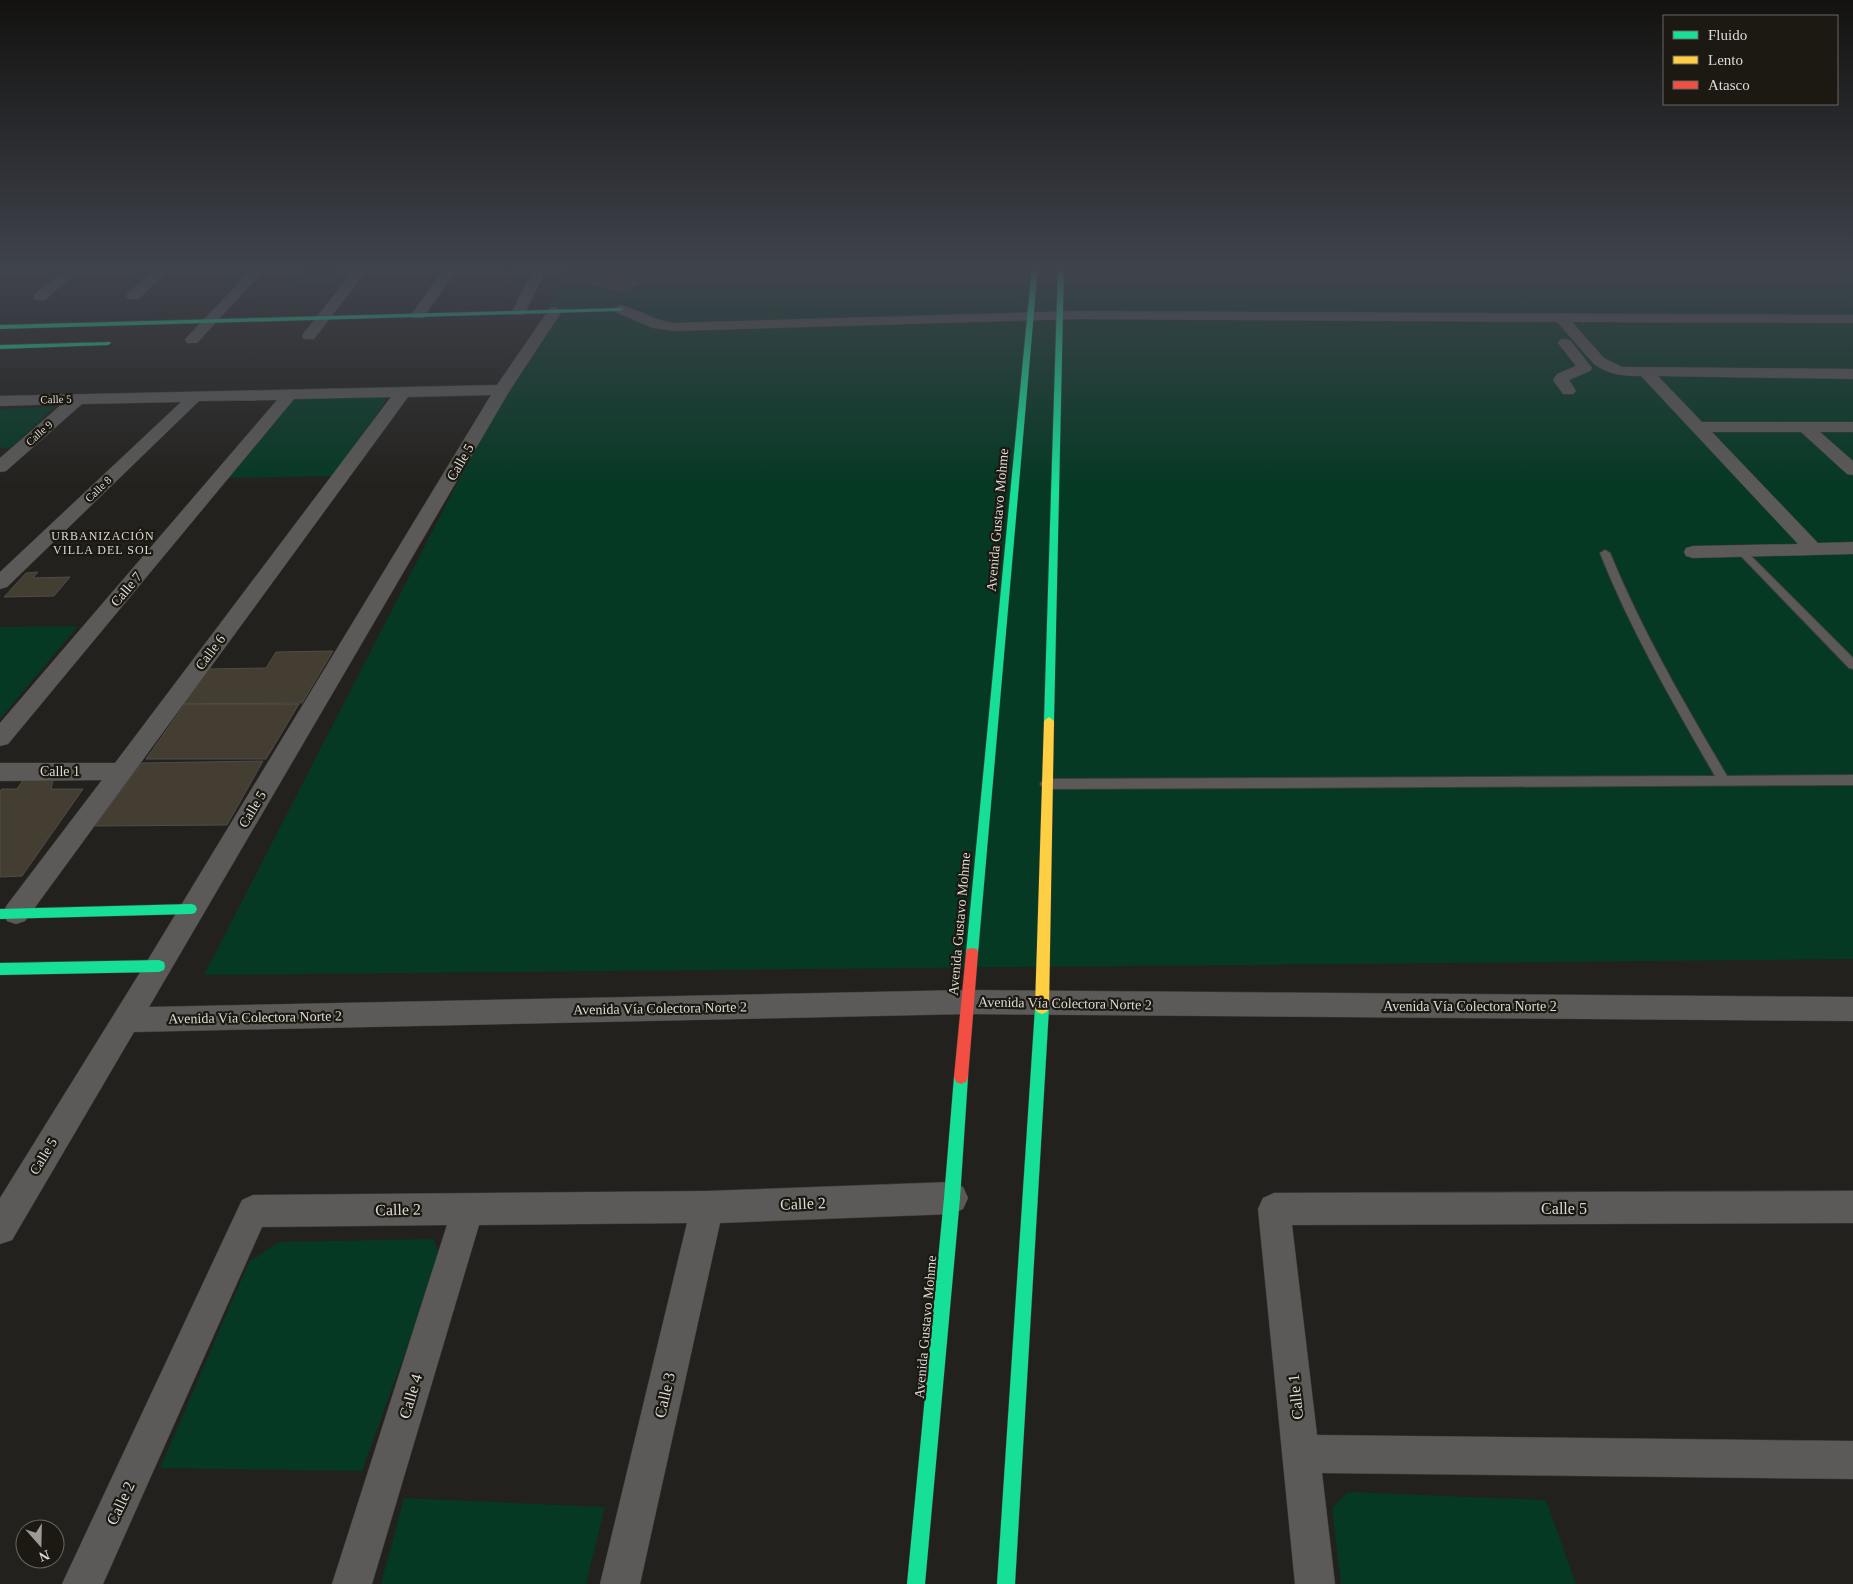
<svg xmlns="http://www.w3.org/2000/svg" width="1853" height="1584" font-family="'Times New Roman',serif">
<rect width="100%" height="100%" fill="#23211d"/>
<!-- green -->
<g fill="#053924">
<path d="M313 266H343L328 283H298Z"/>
<path d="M569 266H1853V959L204 975Z"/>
<path d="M389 396 335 476 228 478 292 397Z"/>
<path d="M54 407 11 448H0V409Z"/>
<path d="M78 626 0 719V627Z"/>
<path d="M433 1239 440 1256 362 1471 160 1468 249 1262 279 1242Z"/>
<path d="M1348 1492 1546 1500 1576 1584H1341L1332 1508Z"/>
<path d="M404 1498 605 1507 586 1584H381Z"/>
</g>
<!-- building -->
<g fill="#443d32" stroke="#4e4c4a">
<path d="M607 275 640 283 624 292 591 284Z"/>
<path d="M38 572 33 578 70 577 54 596 4 597 26 573Z"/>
<path d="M333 651 302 703 183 704 208 669 266 668 276 652Z"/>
<path d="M185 704H299L266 759H146Z"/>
<path d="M263 761 227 825 95 826 141 763Z"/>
<path d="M26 776H54L51 789H83L22 876 0 877V791L2 789H17Z"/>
</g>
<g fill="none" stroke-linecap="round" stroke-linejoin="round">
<defs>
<g id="lane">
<path d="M1741 548 1744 549 1853 658V669L1849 668 1738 553 1736 551Z"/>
<path d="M1605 550 1610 553C1642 631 1684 703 1727 776L1853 775V785L1046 789 1042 787 1040 784 1042 781 1046 779 1715 776C1673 703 1631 631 1600 553Z"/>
</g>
<g id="street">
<path d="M70 266H84L45 300H35L33 297 35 294Z"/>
<path d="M160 266H174L138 299H128L126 296 128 293Z"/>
<path d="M255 266H268L197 343H187L185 340 187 337Z"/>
<path d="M357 266H370L314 339H304L302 336 304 333Z"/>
<path d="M446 266H459L423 318H413L411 315Z"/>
<path d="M535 266H548L524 315H514L512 312Z"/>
<path d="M620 305C639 309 655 321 674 323L1076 311 1853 315V323L1572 322 1604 358 1622 367 1853 369V379L1658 376 1702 422H1853V432H1820L1853 461V475L1847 474 1801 432H1712L1818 543 1853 542V554L1693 558 1686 556 1684 552 1686 548 1693 546 1798 544 1641 376C1624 376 1609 375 1594 364L1557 322 1076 319 674 331 653 328 615 312 613 309Z"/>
<path d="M555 307 562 311 510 390 149 1007 967 990 1853 997V1021L967 1014 134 1032 12 1240 0 1244V1198L149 958 491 395 408 397 25 921 16 924 7 921 3 913 7 905 102 780 0 781V763H115L391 397 294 399 8 744 0 746V723L277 400 199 401 7 587 0 589V572L181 402 82 404 6 471 0 472V458L62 404 0 406V396L497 385 550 308Z"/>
<path d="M1565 339 1570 340 1592 368 1590 371 1569 380 1576 391 1573 394H1563L1553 380 1557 374 1576 366 1558 343 1560 340Z"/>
<path d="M952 1182 963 1187 968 1198 963 1209 952 1214 720 1223 640 1584H600L687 1223 479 1225 372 1584H332L447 1225 262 1227 103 1584H62L242 1200 253 1195 707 1191Z"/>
<path d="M1853 1191V1223L1292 1225 1317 1435 1853 1441V1479L1322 1473 1335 1584H1295L1258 1209 1263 1198 1274 1193Z"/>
</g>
<g id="fast">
<path d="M1032 266H1038L978 953 977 957 972 958 967 957 966 953Z"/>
<path d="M1058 266H1064L1054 721 1049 725 1044 721Z"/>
<path d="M622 308 623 309 620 311 0 329V325Z"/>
<path d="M110 342 111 343 108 345 0 349V345Z"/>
<path d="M191 904 195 905 197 909 195 913 191 914 0 919V909Z"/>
<path d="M159 960 164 962 165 966 164 970 159 972 0 975V963Z"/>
<path d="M1042 1002 1047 1004 1049 1008 1015 1584H997L1035 1008 1037 1004Z"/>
<path d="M961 1070 966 1072 968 1077 960 1198 925 1584H907L944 1198 954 1077 956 1072Z"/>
</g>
<path id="slow" d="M1049 717 1054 721 1049 1008 1047 1012 1042 1014 1037 1012 1035 1008 1044 721Z"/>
<path id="jam" d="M972 948 977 949 978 953 968 1077 966 1082 961 1084 956 1082 954 1077 966 953 967 949Z"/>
</defs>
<!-- lane casing -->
<use href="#lane" stroke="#3e3c39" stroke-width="2"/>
<!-- street casing -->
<use href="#street" stroke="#3e3c39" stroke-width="1"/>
<!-- fast casing -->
<use href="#fast" stroke="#3e3c39" stroke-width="1"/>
<!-- slow casing -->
<use href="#slow" stroke="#3e3c39" stroke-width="1"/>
<!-- jam casing -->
<use href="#jam" stroke="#3e3c39" stroke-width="1"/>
<!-- lane -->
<use href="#lane" fill="#5b5a58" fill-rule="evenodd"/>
<!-- street -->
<use href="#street" fill="#5b5a58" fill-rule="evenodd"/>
<!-- fast -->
<use href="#fast" fill="#16e098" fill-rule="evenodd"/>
<!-- slow -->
<use href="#slow" fill="#ffcf43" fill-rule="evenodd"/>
<!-- jam -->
<use href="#jam" fill="#f24e42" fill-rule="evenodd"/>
</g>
<!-- sky -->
<linearGradient id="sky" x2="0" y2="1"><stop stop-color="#131210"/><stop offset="0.55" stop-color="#3f434c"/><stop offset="1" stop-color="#3f434c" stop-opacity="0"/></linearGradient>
<rect width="1853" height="488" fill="url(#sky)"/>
<g text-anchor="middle" stroke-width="4.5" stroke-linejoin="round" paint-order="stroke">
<!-- far-street labels -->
<g font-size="11" fill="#dddbd6" stroke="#1c1912">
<text transform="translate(56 399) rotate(-2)" y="4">Calle 5</text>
<text transform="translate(39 433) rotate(-42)" y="4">Calle 9</text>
<text transform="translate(98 489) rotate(-44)" y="4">Calle 8</text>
</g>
<!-- far-neighbourhood labels -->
<g font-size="12" letter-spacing="1" fill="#dddbd6" stroke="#1c1912">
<text x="103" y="540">URBANIZACIÓN<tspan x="103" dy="14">VILLA DEL SOL</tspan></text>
</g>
<!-- street labels -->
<g font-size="14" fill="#dddbd6" stroke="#1c1912">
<text transform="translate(460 462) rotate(-60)" y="5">Calle 5</text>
<text transform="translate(997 520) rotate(-85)" y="5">Avenida Gustavo Mohme</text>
<text transform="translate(126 589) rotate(-50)" y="5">Calle 7</text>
<text transform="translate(210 652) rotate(-53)" y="5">Calle 6</text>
<text x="60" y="776">Calle 1</text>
<text transform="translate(252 809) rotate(-59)" y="5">Calle 5</text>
<text transform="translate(959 924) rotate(-85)" y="5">Avenida Gustavo Mohme</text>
<text transform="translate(1065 1003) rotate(1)" y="5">Avenida Vía Colectora Norte 2</text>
<text x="1470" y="1011">Avenida Vía Colectora Norte 2</text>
<text transform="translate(660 1008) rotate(-1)" y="5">Avenida Vía Colectora Norte 2</text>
<text transform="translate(255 1017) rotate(-1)" y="5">Avenida Vía Colectora Norte 2</text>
<text transform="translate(43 1156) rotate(-59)" y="5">Calle 5</text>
<text transform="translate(925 1327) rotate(-85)" y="5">Avenida Gustavo Mohme</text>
</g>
<!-- near-street labels -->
<g font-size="16" fill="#dddbd6" stroke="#1c1912">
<text transform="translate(803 1203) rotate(-2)" y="6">Calle 2</text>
<text x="1564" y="1214">Calle 5</text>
<text transform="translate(398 1209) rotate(-1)" y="6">Calle 2</text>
<text transform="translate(664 1395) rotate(-77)" y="6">Calle 3</text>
<text transform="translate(410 1396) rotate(-73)" y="6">Calle 4</text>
<text transform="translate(1295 1397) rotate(-96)" y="6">Calle 1</text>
<text transform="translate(120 1503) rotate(-65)" y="6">Calle 2</text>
</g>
</g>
<!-- legend -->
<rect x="1663" y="15" width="175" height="90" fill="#1c1912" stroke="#696760"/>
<rect x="1673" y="31" width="25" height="8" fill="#16e098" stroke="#696760"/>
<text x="1708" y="40" font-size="15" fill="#dddbd6">Fluido</text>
<rect x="1673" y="56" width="25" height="8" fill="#ffcf43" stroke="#696760"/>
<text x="1708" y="65" font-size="15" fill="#dddbd6">Lento</text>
<rect x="1673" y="81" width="25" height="8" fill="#f24e42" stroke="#696760"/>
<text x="1708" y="90" font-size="15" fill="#dddbd6">Atasco</text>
<!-- north arrow -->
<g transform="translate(40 1544) rotate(160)"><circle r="24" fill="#1c1912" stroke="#696760"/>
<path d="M0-4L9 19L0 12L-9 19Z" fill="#9c9a95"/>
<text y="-8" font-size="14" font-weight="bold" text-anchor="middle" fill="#dddbd6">N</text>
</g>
</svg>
